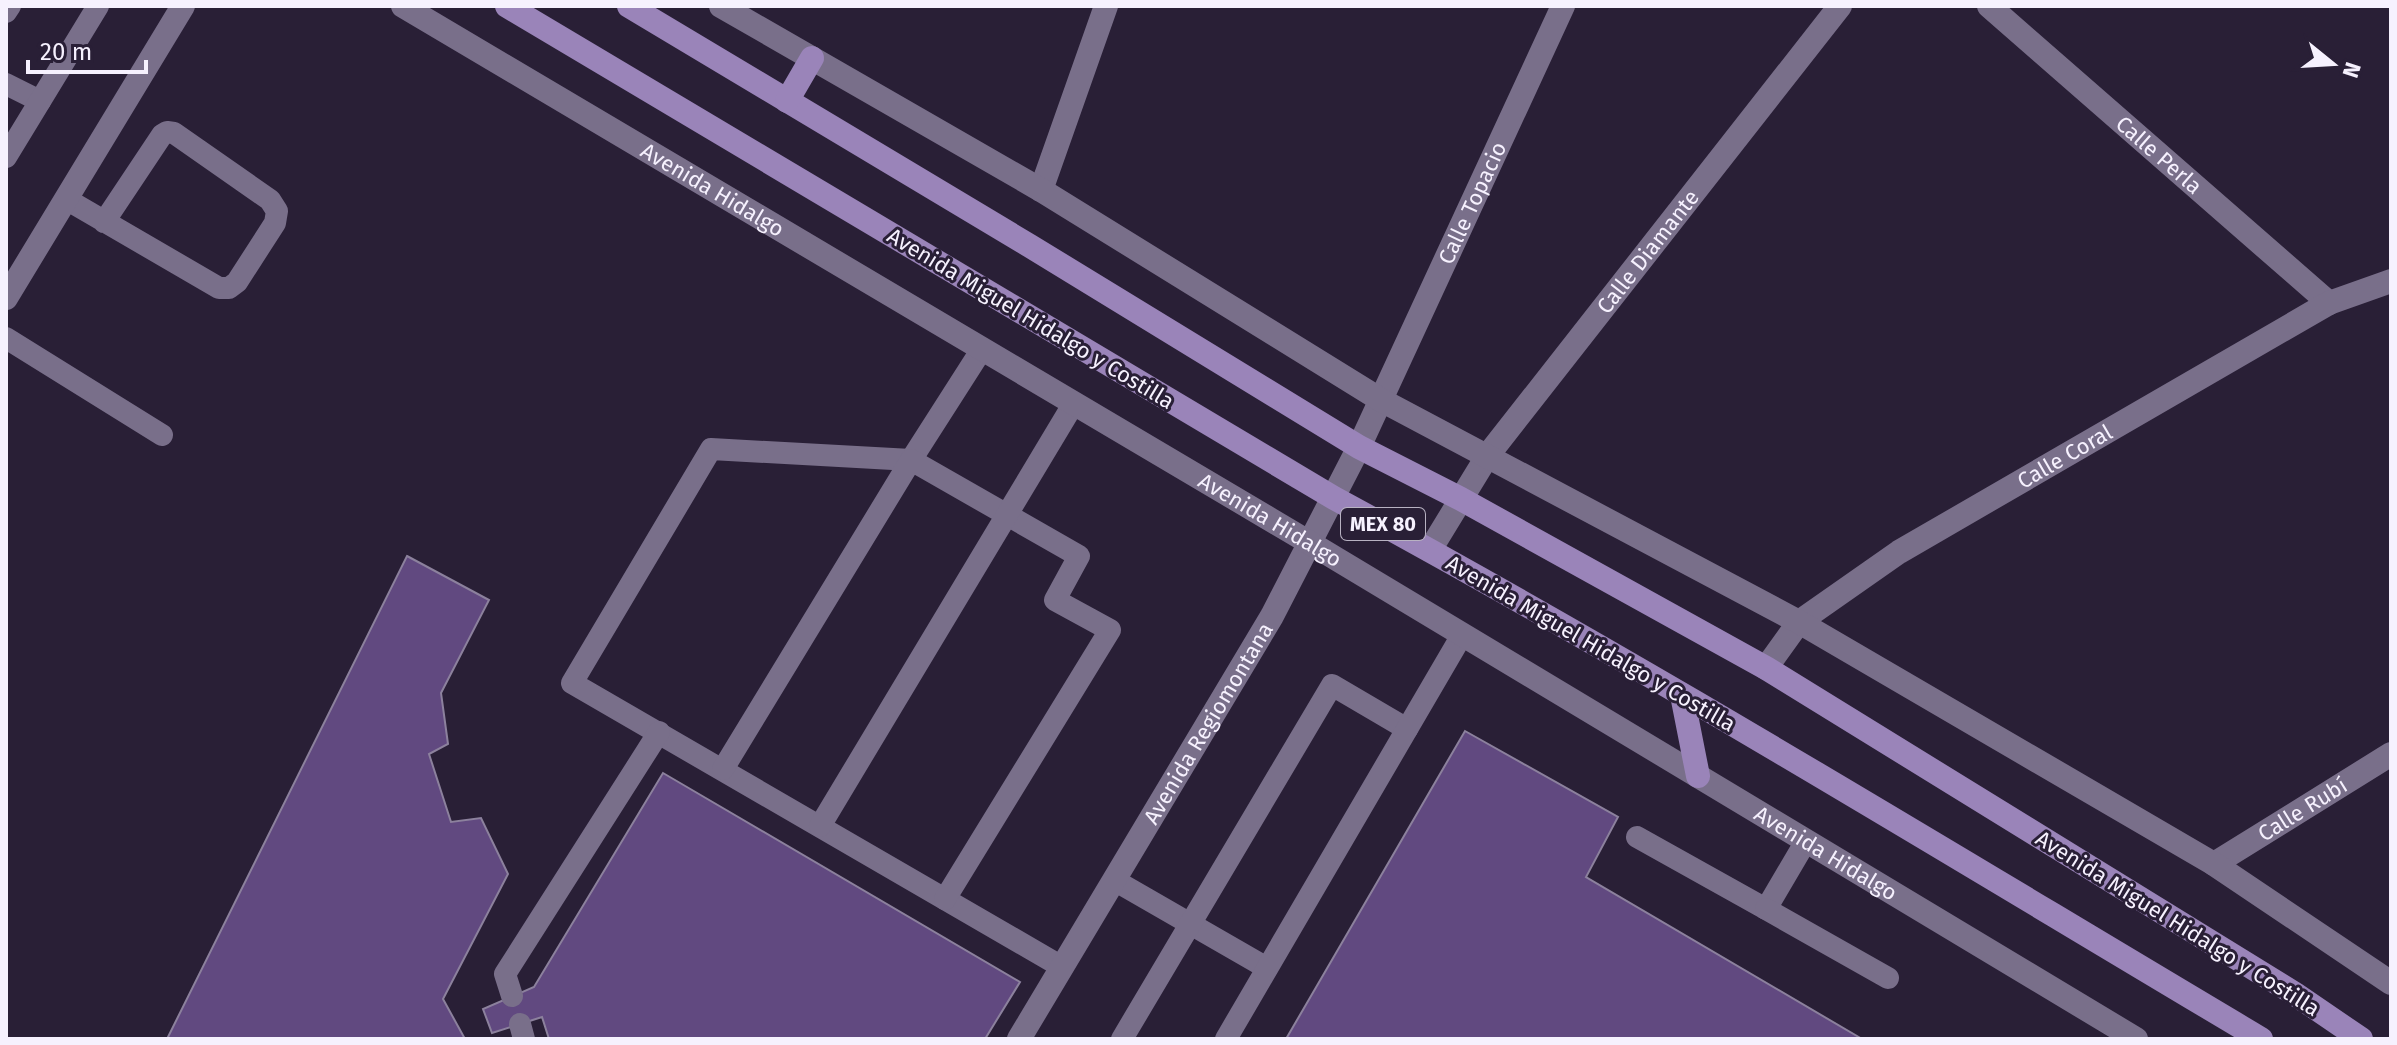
<svg xmlns="http://www.w3.org/2000/svg" width="2397" height="1045" font-family="'Fira Sans',sans-serif">
<rect width="100%" height="100%" fill="#291f36"/>
<!-- building -->
<g fill="#614980" stroke="#8c819d" stroke-width="2">
<path d="M407 556 489 600 441 693 448 744 429 754 451 822 481 818 508 874 443 999 465 1039H167Z"/>
<path d="M1465 731 1618 817 1586 877 1862 1039H1286Z"/>
<path d="M663 773 1020 982 985 1039H549L542 1017 492 1033 483 1009 534 987Z"/>
</g>
<g fill="none" stroke-linecap="round" stroke-linejoin="round">
<!-- lane -->
<g stroke="#796f8a" stroke-width="22">
<path d="M6 12 10 6"/>
<path d="M6 84 40 101"/>
<path d="M6 157 98 6"/>
<path d="M66 199 219 288H229L237 282 275 223 277 211 270 200 174 133 167 132 162 135 104 222"/>
<path d="M6 338 162 435"/>
<path d="M982 349 911 460 711 449 572 683 1062 967"/>
<path d="M723 769 911 460 1079 556 1055 600 1110 630 945 899"/>
<path d="M820 826 1074 403"/>
<path d="M1637 837 1766 909 1806 841"/>
<path d="M1114 880 1267 968"/>
<path d="M1766 909 1888 978"/>
<path d="M512 996 505 974 659 732"/>
<path d="M520 1024 524 1039"/>
<path d="M1122 1039 1332 685 1407 729"/>
<path d="M1226 1039 1462 635"/>
</g>
<!-- street -->
<g stroke="#796f8a" stroke-width="24">
<path id="s1" d="M1989 6 2329 303"/>
<path d="M1041 190 1106 6"/>
<path d="M6 298 183 6"/>
<path id="s2" d="M1430 550 1488 455 1840 6"/>
<path id="s3" d="M1766 668 1799 622 1899 552 2329 303 2391 281"/>
<path id="s4" d="M2214 864 2391 754"/>
<path id="s5" d="M1019 1039 1272 616 1359 447 1563 6"/>
</g>
<!-- secondary -->
<g stroke="#796f8a" stroke-width="24">
<path id="s6" d="M403 6 1310 543 2136 1039"/>
<path d="M721 6 1041 190 1381 400 1799 622 2214 864 2391 983"/>
</g>
<!-- primary -->
<g stroke="#9a84b9" stroke-width="24">
<path d="M507 6 1334 498C1648 668 1953 856 2261 1039"/>
<path d="M629 6 1030 246 1359 447 1461 499 1766 668 2295 994 2361 1039"/>
<path d="M787 101 812 58"/>
<path d="M1682 695 1698 776"/>
</g>
</g>
<g text-anchor="middle" stroke-width="6" stroke-linejoin="round" paint-order="stroke">
<!-- shield labels -->
<rect fill="#291f36" stroke="#b8b2c2" stroke-width="2" x="1341" y="508" width="84" height="32" rx="6"/>
<g font-size="20" font-weight="bold" fill="#f6f1fe">
<text x="1383" y="531">MEX 80</text>
</g>
<!-- street labels -->
<g font-size="22" fill="#f6f1fe" stroke="#291f36">
<text dy="8" stroke="none"><textPath href="#s1" startOffset="226">Calle Perla</textPath></text>
<text dy="8" stroke="none"><textPath href="#s6" startOffset="360">Avenida Hidalgo</textPath></text>
<text dy="8" stroke="none"><textPath href="#s5" startOffset="952">Calle Topacio</textPath></text>
<text dy="8" stroke="none"><textPath href="#s2" startOffset="370">Calle Diamante</textPath></text>
<text transform="translate(1031 318) rotate(31)" y="8">Avenida Miguel Hidalgo y Costilla</text>
<text dy="8" stroke="none"><textPath href="#s3" startOffset="370">Calle Coral</textPath></text>
<text dy="8" stroke="none"><textPath href="#s6" startOffset="1008">Avenida Hidalgo</textPath></text>
<text transform="translate(1591 643) rotate(30)" y="8">Avenida Miguel Hidalgo y Costilla</text>
<text dy="8" stroke="none"><textPath href="#s5" startOffset="368">Avenida Regiomontana</textPath></text>
<text dy="8" stroke="none"><textPath href="#s4" startOffset="104">Calle Rubí</textPath></text>
<text dy="8" stroke="none"><textPath href="#s6" startOffset="1656">Avenida Hidalgo</textPath></text>
<text transform="translate(2178 923) rotate(32)" y="8">Avenida Miguel Hidalgo y Costilla</text>
</g>
</g>
<!-- border -->
<rect width="2397" height="1045" fill="none" stroke="#f6f1fe" stroke-width="16"/>
<!-- north arrow -->
<g transform="translate(2333 64) rotate(108)" stroke="#291f36" stroke-width="6" paint-order="stroke">
<path d="M0-6L14 30L0 20L-14 30Z" fill="#f6f1fe"/>
<text y="-12" font-size="22" font-weight="bold" text-anchor="middle" fill="#f6f1fe">N</text>
</g>
<!-- scale -->
<path d="M28 60v12h118v-12" fill="none" stroke="#f6f1fe" stroke-width="4"/>
<text x="40" y="60" font-size="24" fill="#f6f1fe" stroke="#291f36" stroke-width="6" paint-order="stroke">20 m</text>
</svg>
